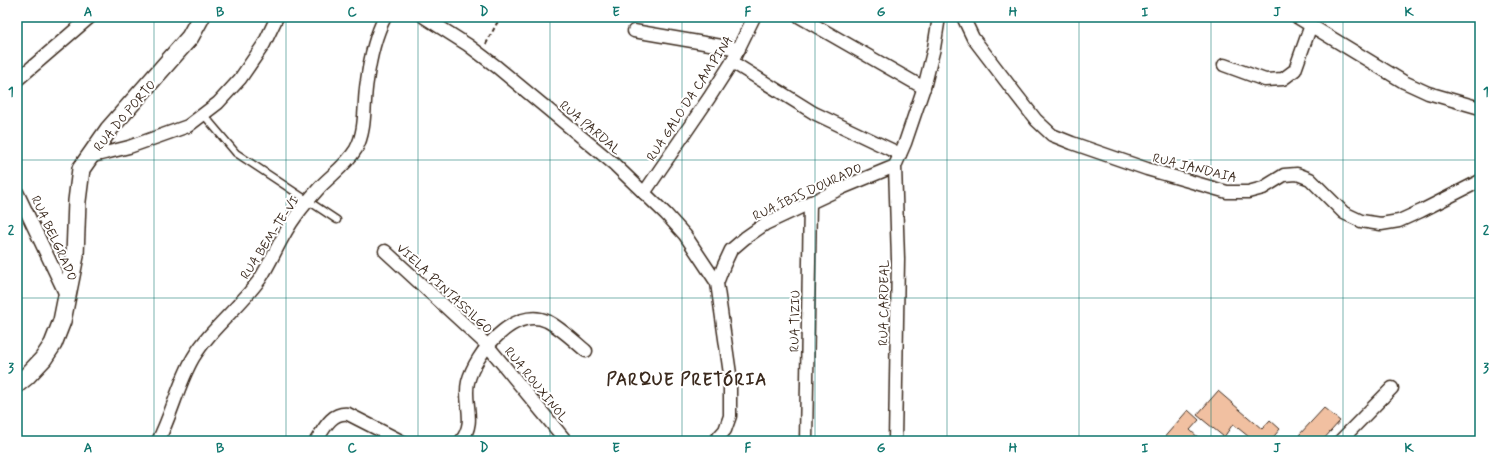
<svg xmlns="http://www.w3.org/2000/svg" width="1497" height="458" font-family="Mynerve,sans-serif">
<rect width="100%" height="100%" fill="#fff"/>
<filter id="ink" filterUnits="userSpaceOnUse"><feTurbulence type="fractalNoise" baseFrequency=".025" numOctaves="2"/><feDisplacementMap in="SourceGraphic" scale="8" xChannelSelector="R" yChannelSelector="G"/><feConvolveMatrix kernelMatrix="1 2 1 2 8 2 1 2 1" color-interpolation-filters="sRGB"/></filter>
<g filter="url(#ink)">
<!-- building -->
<g fill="#f1c0a1" stroke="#3b2a1e">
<path d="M1218 391 1262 429 1270 420 1280 429 1270 441H1254L1233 424 1224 437 1197 415Z"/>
<path d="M1324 408 1340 421 1322 441H1307L1299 435Z"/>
<path d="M1188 410 1199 420 1190 430 1202 441H1161Z"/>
</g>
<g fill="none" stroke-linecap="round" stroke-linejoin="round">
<defs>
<path id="lane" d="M203 114 236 153 337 220"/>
<g id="street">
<path d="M424 17 468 45 497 67 614 164 666 214 685 235 717 283"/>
<path d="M800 17 924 88"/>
<path d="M963 17 973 38 1015 93 1036 120 1052 135 1072 143 1147 169 1227 192H1248L1263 188 1284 175 1297 174 1310 179 1344 213 1361 221 1381 224 1399 221 1421 211 1480 181"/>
<path d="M1297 17 1404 82 1428 93 1480 108"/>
<path d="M634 31 739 49"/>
<path d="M732 62 814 113 900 154"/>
<path d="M1224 65 1265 80 1283 79 1295 70 1311 25"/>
<path d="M17 80 90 17"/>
<path d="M89 157 129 147 188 126 218 103 240 79 264 44 277 17"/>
<path d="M17 192 67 297"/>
<path d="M644 193 709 98 732 62 754 17"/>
<path d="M385 251 487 345 566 441"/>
<path d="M158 441C172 414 178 384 193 358 211 328 240 307 260 279 273 259 281 236 296 216 303 206 312 196 321 186 333 174 347 164 356 149 367 129 363 103 367 81 370 59 375 36 385 17"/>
<path d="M316 441C324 429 331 412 348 414L401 441"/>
<path d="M461 441C477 421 463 403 468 382 475 354 514 306 547 321 561 328 574 341 586 351"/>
<path d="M715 441 725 430 730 416V374L717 283 724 265 731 250 745 238 765 224 844 187 895 166"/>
<path d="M806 441 810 202"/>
<path d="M895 441 898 259 895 166 905 143 925 84 934 48 939 17"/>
<path d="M1340 441 1392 388"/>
</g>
<path id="secondary" d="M17 384 27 376 43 359 53 344 62 321 75 256 77 201 81 169 109 129 190 37 201 17"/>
</defs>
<!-- lane casing -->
<use href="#lane" stroke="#3b2a1e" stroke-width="9"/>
<!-- street casing -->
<use href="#street" stroke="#3b2a1e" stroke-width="15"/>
<!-- secondary casing -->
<use href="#secondary" stroke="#3b2a1e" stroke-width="20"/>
<!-- path -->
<path stroke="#3b2a1e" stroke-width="2" stroke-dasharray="4 3" stroke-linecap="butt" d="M486 44 497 23 506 17"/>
<!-- lane -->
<use href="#lane" stroke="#fff" stroke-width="6"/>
<!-- street -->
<use href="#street" stroke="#fff" stroke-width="12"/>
<!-- secondary -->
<use href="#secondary" stroke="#fff" stroke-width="17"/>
</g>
</g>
<!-- grid -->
<path fill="none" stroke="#0f766e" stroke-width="1" stroke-opacity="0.55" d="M154 17V441M286 17V441M418 17V441M550 17V441M682 17V441M815 17V441M947 17V441M1079 17V441M1211 17V441M1343 17V441M17 160H1480M17 298H1480"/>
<g text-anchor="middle" stroke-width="4" stroke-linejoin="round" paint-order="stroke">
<!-- street labels -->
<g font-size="13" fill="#3b2a1e" stroke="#fff">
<text transform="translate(689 98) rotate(-57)" y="5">RUA GALO DA CAMPINA</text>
<text transform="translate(124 115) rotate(-50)" y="5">RUA DO PORTO</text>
<text transform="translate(591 127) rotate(40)" y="5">RUA PARDAL</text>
<text transform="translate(1195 167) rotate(14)" y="5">RUA JANDAIA</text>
<text transform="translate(807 191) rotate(-25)" y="5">RUA ÍBIS DOURADO</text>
<text transform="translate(269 237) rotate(-57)" y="5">RUA BEM-TE-VI</text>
<text transform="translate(55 238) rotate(65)" y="5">RUA BELGRADO</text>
<text transform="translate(445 288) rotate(43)" y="5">VIELA PINTASSILGO</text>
<text transform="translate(883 303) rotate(-89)" y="5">RUA CARDEAL</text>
<text transform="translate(794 321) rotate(-89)" y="5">RUA TIZIU</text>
<text transform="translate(537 384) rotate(51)" y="5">RUA ROUXINOL</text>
</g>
<!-- district labels -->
<g font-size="17" font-weight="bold" letter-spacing="1" fill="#3b2a1e" stroke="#fff">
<text x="687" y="385">PARQUE PRETÓRIA</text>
</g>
</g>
<!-- margin -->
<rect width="1497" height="458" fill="none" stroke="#fff" stroke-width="44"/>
<rect x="22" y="22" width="1453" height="414" fill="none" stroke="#0f766e" stroke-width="1.5"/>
<g font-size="13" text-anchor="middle" font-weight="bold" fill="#0f766e">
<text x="88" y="16">A</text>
<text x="220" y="16">B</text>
<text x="352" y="16">C</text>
<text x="484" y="16">D</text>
<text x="616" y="16">E</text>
<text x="748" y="16">F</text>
<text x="881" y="16">G</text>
<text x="1013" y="16">H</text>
<text x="1145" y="16">I</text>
<text x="1277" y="16">J</text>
<text x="1409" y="16">K</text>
<text x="11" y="96">1</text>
<text x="1486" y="96">1</text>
<text x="11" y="234">2</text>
<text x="1486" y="234">2</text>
<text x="11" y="372">3</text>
<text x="1486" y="372">3</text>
<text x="88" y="452">A</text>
<text x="220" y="452">B</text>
<text x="352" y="452">C</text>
<text x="484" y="452">D</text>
<text x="616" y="452">E</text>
<text x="748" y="452">F</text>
<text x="881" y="452">G</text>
<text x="1013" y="452">H</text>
<text x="1145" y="452">I</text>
<text x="1277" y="452">J</text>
<text x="1409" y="452">K</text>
</g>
</svg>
